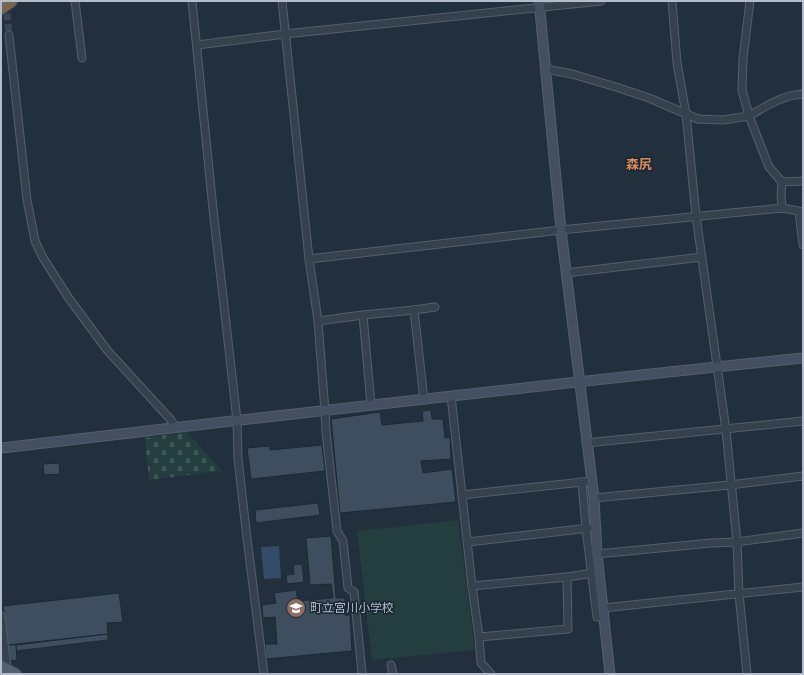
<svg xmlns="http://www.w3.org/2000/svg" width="804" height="675" font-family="'Roboto Condensed','Noto Sans JP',sans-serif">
<defs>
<pattern id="cemetery-stones" width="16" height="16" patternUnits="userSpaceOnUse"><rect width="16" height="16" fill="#243e3f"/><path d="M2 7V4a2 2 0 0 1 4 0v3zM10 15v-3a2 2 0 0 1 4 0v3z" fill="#415859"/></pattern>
</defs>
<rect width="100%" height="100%" fill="#22303e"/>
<!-- cemetery -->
<path fill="url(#cemetery-stones)" d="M187 432 222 471 149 480 145 438Z"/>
<!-- garden -->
<path fill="#243e3f" d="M458 520 475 650 372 660 357 531Z"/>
<!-- water -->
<path fill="#344c67" d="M279 546 281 578 264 579 261 547Z"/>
<!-- building -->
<g fill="#3e4e5e" stroke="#1d2835">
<path d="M431 410 432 419H443L445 438 450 437 451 459 421 461 423 473 452 469 456 502 340 513 331 419 380 412 382 425 423 421 422 411Z"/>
<path d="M322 445 325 471 251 479 247 448 269 446 270 450Z"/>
<path d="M59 463 60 474 44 475 43 464Z"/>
<path d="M318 503 320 515 256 523 255 510Z"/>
<path d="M331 536 336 598H345V615H350L352 651 266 659 265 644H277L275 617 263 618 262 605 276 603 274 593 296 590 298 601 333 598 331 584 310 585 306 538Z"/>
<path d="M302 564 304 582 287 584 286 575 294 574 293 565Z"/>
<path d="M119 593 123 622 107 623 108 634 8 645 3 606Z"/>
<path d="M108 634V640L16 651V645Z"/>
<path d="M8 645H16L17 660 10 661Z"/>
</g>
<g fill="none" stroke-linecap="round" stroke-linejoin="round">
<!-- street-tunnel -->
<path stroke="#384553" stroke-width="7" stroke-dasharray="7 3.5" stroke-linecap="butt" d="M6 3 9 35"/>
<defs>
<g id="street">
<path d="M75 1 82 58"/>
<path d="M192 1 213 209 237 420 238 459 246 530 264 674"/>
<path d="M282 1 309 259 318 321 325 411 326 432 337 531 343 541 348 588 354 592 362 673"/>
<path d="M672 1 677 63 686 114 696 216 726 430 737 542 739 594 747 674"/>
<path d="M750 1 743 58 742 90 749 116C766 106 783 95 803 94"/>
<path d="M9 35 27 200 35 241 42 256 68 297 107 350 171 420 175 427"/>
<path d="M197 45 285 34 601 1"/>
<path d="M546 69 572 74 616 87 649 98 698 119 723 120 749 116 769 167 782 182 781 194 782 208"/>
<path d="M782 182 803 181"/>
<path d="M309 259 561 230 782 208 799 211 803 245"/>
<path d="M566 273 702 257"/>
<path d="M414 310 435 307"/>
<path d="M363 315 414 310 424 400"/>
<path d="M318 321 363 315 371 405"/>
<path d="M451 396 462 495 592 481"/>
<path d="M586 443 803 421"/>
<path d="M582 482 586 529 597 617H604"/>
<path d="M462 495 472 586"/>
<path d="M594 498 730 485 803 476"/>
<path d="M468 542 589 528"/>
<path d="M597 554 711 543 737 542 803 533"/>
<path d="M603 608 803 587"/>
<path d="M1 616 7 669"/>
<path d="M479 637 472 586 567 577"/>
<path d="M391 665 393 674"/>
<path d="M491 674 481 663 479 637 568 629 567 577 599 572"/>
</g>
<g id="secondary">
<path d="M539 1 561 230 594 498 597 554 610 674"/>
<path d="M1 448C268 417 535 385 803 358"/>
</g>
<path id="primary" d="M1 666 16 674"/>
<path id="highway" d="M1 8 11 1"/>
</defs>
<!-- street casing -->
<use href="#street" stroke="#545f6c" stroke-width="9"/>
<!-- secondary casing -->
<use href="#secondary" stroke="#545f6c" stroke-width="11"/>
<!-- primary casing -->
<use href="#primary" stroke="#424d5a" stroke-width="12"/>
<!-- highway casing -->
<use href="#highway" stroke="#414c59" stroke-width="14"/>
<!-- street -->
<use href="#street" stroke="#36414e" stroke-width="7"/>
<!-- secondary -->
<use href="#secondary" stroke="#445062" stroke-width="9"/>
<!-- primary -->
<use href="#primary" stroke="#54606e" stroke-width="10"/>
<!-- highway -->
<use href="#highway" stroke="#756552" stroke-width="12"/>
</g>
<!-- icons -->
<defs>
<symbol id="school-disc" viewBox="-11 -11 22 22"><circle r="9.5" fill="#8d6e63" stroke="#1b2633"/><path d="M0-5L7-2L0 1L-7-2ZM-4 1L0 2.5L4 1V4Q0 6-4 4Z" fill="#fff"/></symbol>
</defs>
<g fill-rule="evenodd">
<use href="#school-disc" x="285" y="597" width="22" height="22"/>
</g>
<g text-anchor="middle" stroke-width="3" stroke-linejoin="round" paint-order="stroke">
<!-- poi labels -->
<g font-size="12" fill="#b2bcca" stroke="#1b2633" text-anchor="start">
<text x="310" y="612">町立宮川小学校</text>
</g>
<!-- neighbourhood labels -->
<g font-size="13" font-weight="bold" fill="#db8c5b" stroke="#1b2633">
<text x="639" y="169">森尻</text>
</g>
</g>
<!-- border -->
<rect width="804" height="675" fill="none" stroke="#b2bcca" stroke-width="4"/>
</svg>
